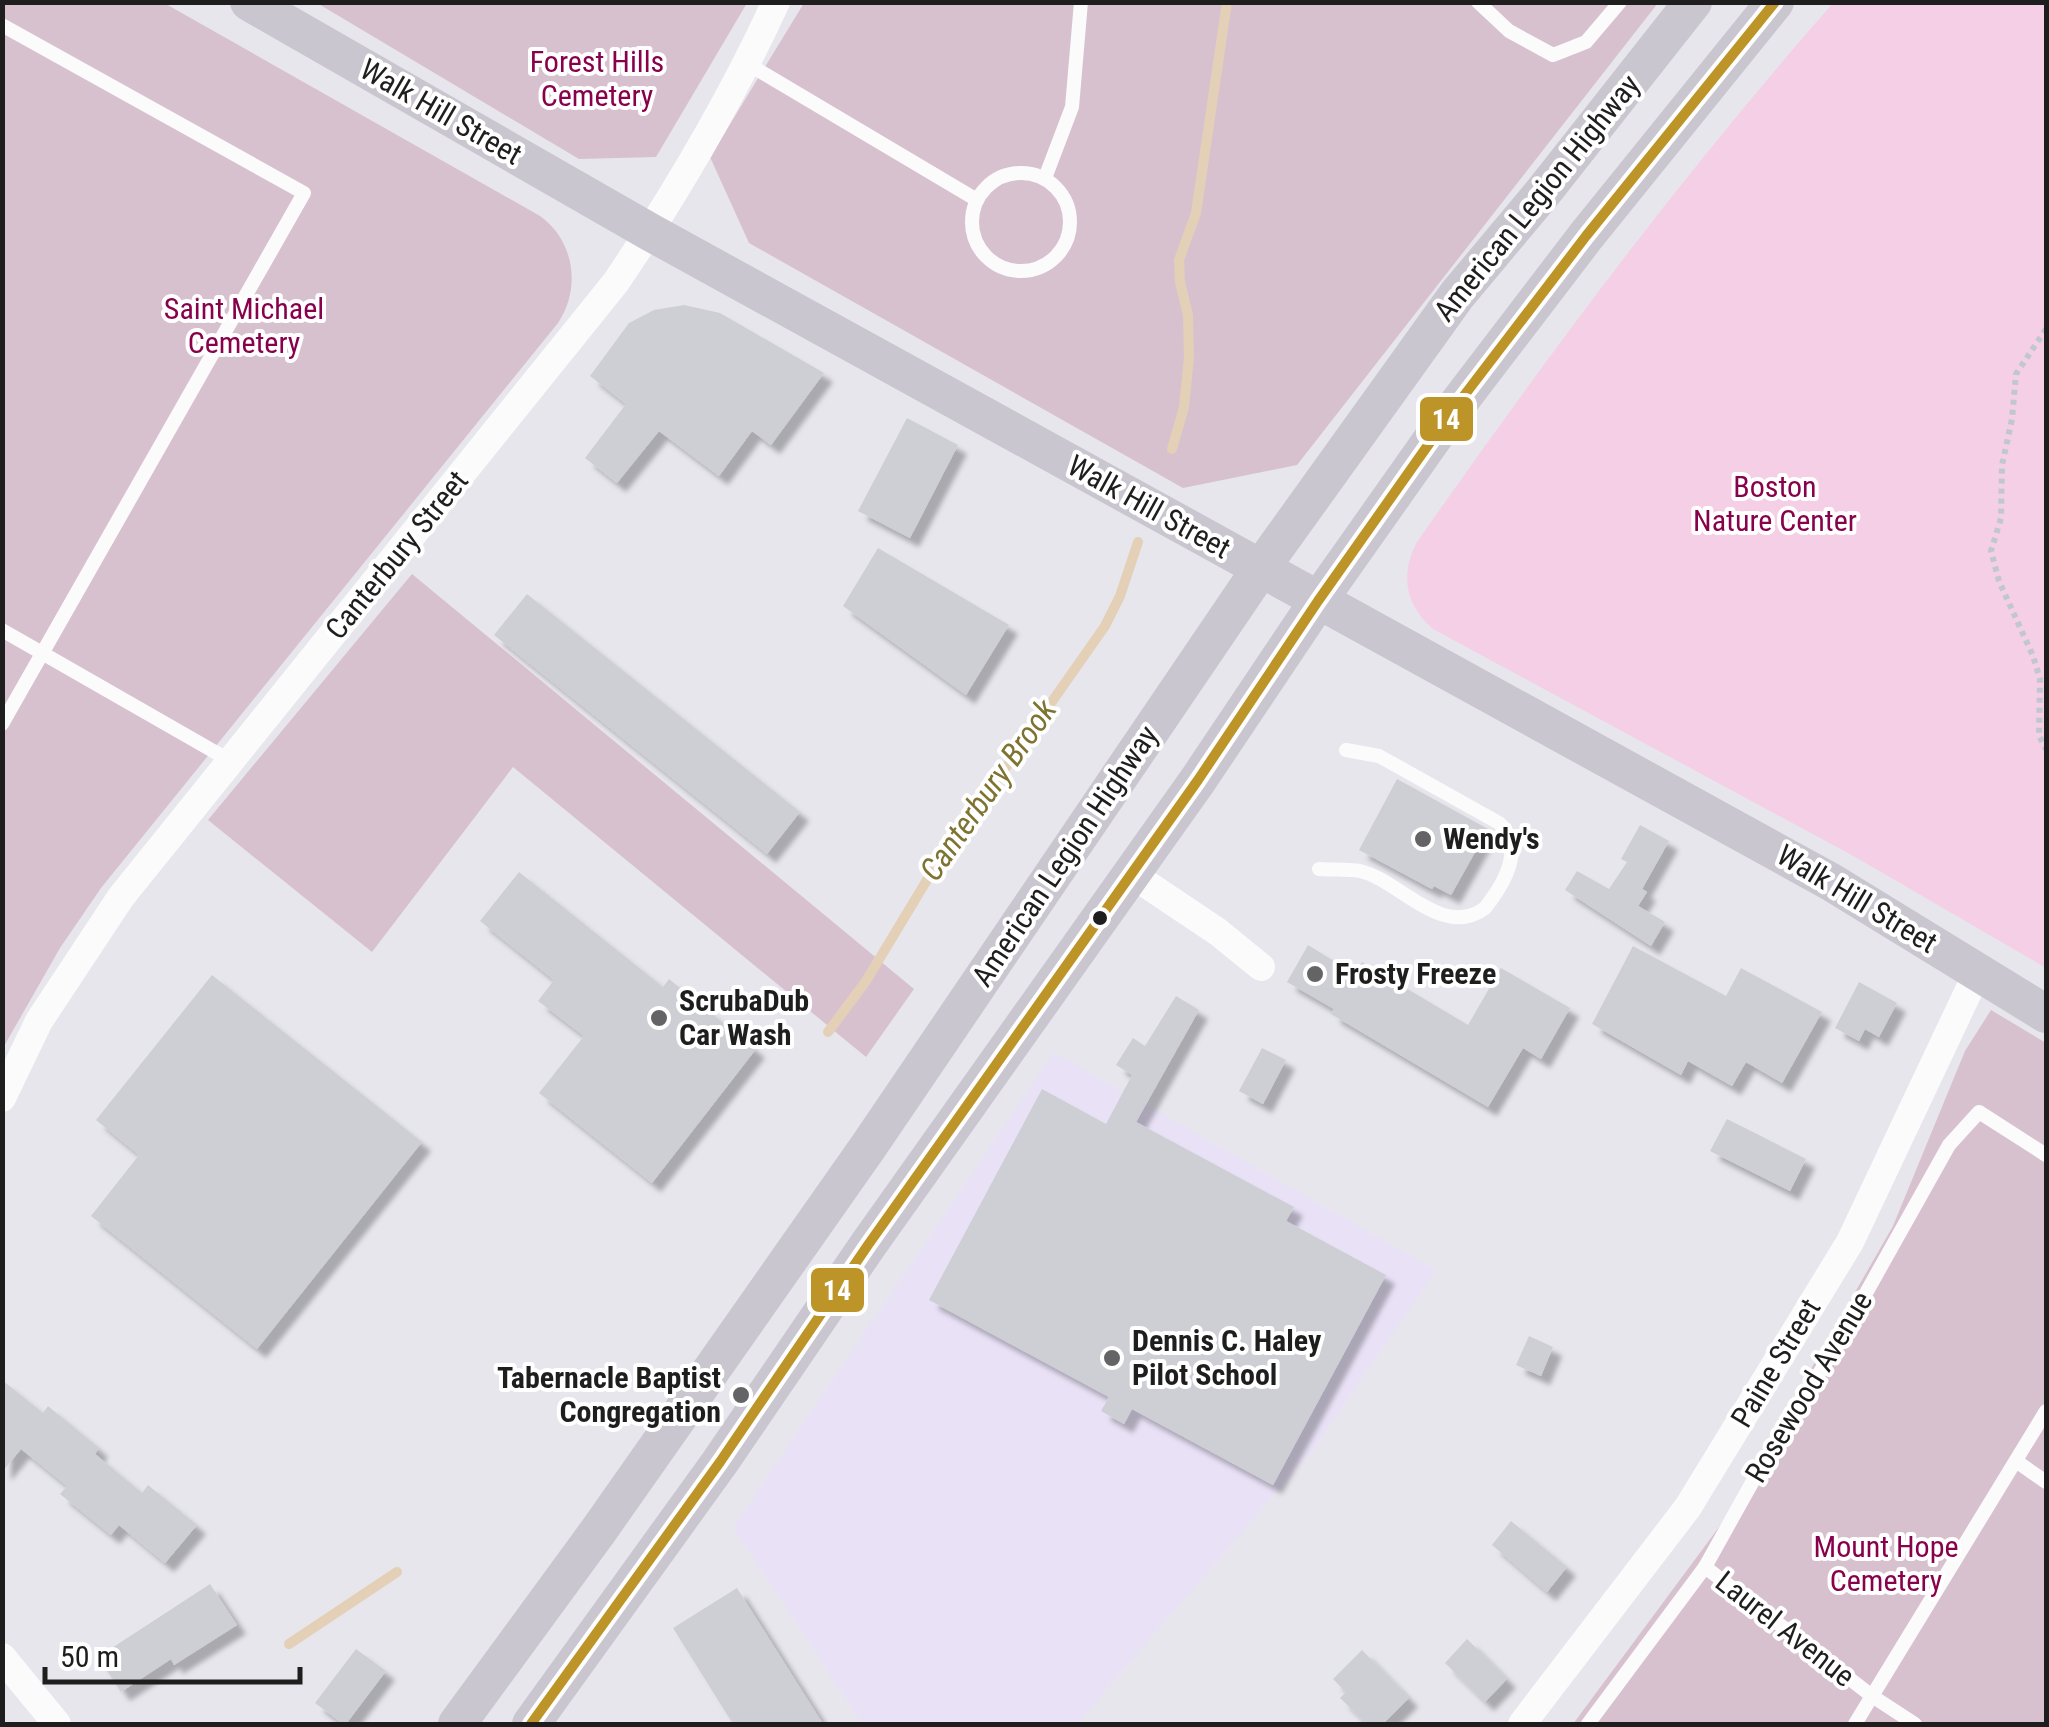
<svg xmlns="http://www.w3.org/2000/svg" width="2049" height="1727" font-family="'Roboto Condensed',sans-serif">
<defs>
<filter id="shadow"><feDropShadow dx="9" dy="9" stdDeviation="2.5" flood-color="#0004"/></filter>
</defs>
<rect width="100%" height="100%" fill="#e7e6ed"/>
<!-- education -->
<path fill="#e9e2f7" d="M1054 1052 1436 1270 1316 1446 1077 1724H862L733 1527Z"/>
<!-- cemetery -->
<g fill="#d8c1cf">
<path d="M3 3H164L540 216C575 241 581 289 558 323L101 888 60 948 3 1048Z"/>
<path d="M317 3H747L656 157 579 159Z"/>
<path d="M804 3H1658L1297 465 1183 488 749 243 710 157Z"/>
<path d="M412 574 914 989 866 1057 513 767 372 952 208 820Z"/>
<path d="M1991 1010 2046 1043V1724H1573L1725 1519 1893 1226 1965 1051Z"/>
</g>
<!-- park -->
<path fill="#f4cfe6" d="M1834 2 2046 3V968L1857 858 1433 629C1405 605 1400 574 1417 542 1547 356 1683 173 1834 2Z"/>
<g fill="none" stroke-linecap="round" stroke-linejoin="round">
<!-- stream -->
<g stroke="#e4d0b6" stroke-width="10">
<path d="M1172 449 1184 407 1189 357 1188 315 1180 282 1179 260 1196 213 1227 2"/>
<path d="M828 1032 866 981 968 812 997 780 1105 626 1120 596 1138 542"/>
<path d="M289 1644 397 1572"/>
</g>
</g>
<!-- building -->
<g fill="#cecfd4" filter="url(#shadow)">
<path d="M684 305 720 313 824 373 771 445 752 431 719 476 659 431 617 483 585 458 626 404 590 376 629 323 654 310Z"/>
<path d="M907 418 958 445 910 538 858 511Z"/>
<path d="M878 548 1009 625 966 695 843 606Z"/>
<path d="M527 594 800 812 767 854 494 635Z"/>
<path d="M1397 779 1488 829 1451 895 1434 886 1432 889 1359 850Z"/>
<path d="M1640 825 1669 841 1642 889 1647 892 1638 906 1665 922 1651 946 1565 890 1577 871 1609 889 1627 862 1621 859Z"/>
<path d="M519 872 663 987 669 979 756 1049 652 1183 539 1093 584 1036 538 1001 554 980 480 921Z"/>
<path d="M1308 945 1355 974 1362 962 1468 1025 1501 968 1570 1008 1541 1059 1523 1048 1488 1107 1331 1014 1334 1009 1287 982Z"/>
<path d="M1633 946 1726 996 1741 968 1822 1012 1782 1083 1746 1062 1732 1086 1688 1061 1681 1075 1592 1024Z"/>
<path d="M212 975 422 1142 257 1349 91 1216 139 1155 96 1120Z"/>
<path d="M1859 982 1897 1003 1879 1037 1865 1029 1859 1041 1835 1028Z"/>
<path d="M1176 996 1199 1010 1136 1122 1294 1207 1286 1221 1386 1275 1273 1485 1132 1409 1124 1424 1101 1411 1109 1397 929 1300 1042 1089 1106 1124 1132 1075 1116 1065 1133 1038 1145 1046Z"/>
<path d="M1262 1048 1286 1060 1263 1104 1239 1091Z"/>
<path d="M1727 1119 1806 1159 1790 1191 1710 1151Z"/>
<path d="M1529 1336 1553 1347 1541 1376 1516 1365Z"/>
<path d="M2 1380 43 1413 48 1406 99 1448 95 1454 142 1493 148 1485 197 1525 165 1563 119 1525 111 1535 60 1494 67 1486 21 1449 2 1472Z"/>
<path d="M1511 1521 1567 1567 1547 1592 1492 1545Z"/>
<path d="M210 1584 237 1625 174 1665 171 1659 121 1692 98 1657Z"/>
<path d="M737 1588 823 1724H733L673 1628Z"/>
<path d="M1467 1639 1507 1679 1485 1702 1445 1663Z"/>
<path d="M356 1649 386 1671 346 1724H343L315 1703Z"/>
<path d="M1362 1650 1409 1698 1383 1724H1367L1340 1698 1346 1692 1333 1679Z"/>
</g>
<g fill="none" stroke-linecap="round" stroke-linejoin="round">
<!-- path -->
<path stroke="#c0c7d0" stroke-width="6" stroke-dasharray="5 5" stroke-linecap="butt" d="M2046 329 2016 374 2012 419 2002 465 2001 518 1991 551 1999 581 2033 656 2040 679 2039 736 2046 749"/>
<!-- service -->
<g stroke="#fbfbfc" stroke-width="14">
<path d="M1478 2 1509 31 1553 55 1586 42 1620 2"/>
<path d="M2 25 304 193 2 724"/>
<path d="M748 64 977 200"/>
<circle cx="1021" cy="222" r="49"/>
<path d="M1045 178 1072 107 1081 2"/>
<path d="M2 630 229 760"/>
<path d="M1319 869C1332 870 1347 869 1360 871 1399 880 1443 940 1485 908 1504 884 1526 848 1499 823L1379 756 1346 750"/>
<path d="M2016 1461 2046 1482"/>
<path d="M1705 1567 1872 1696 1915 1724"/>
<path d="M1588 1724 1705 1567 1758 1472 1838 1343 1949 1145 1979 1112 2046 1155"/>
<path d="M1855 1724 2046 1411"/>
</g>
<!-- minor -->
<g stroke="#fbfbfc" stroke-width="28">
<path d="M1130 873 1218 932 1261 967"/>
<path d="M2 1098 39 1021 121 897 616 282C676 193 731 100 776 2"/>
<path d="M2 1657 57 1724"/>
<path d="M1522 1724 1688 1507 1850 1242 1978 971"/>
</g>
<!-- secondary -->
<g stroke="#cac6cf" stroke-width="38">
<path d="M249 2 650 232 1831 882 2046 1014"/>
<path d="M457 1724 599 1530 868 1147 1261 568 1457 295 1544 191 1693 2"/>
<path d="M531 1724 720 1462 868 1245 1198 780 1318 601 1450 414 1586 236 1775 2"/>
</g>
<defs>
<path id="bus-1" d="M531 1724 720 1462 868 1245 1198 780 1318 601 1450 414 1586 236 1775 2"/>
</defs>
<!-- bus-1 casing -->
<use href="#bus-1" stroke="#fff" stroke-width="18"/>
<!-- bus-1 -->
<use href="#bus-1" stroke="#bc9428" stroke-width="10"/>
</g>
<!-- markers -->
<g fill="#646466" stroke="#fff" stroke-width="4">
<circle cx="1423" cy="839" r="10"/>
<circle cx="1315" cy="974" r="10"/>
<circle cx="659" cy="1018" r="10"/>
<circle cx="1112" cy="1358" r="10"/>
<circle cx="741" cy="1395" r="10"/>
</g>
<circle fill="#1e1e1e" stroke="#fff" stroke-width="4" cx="1100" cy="918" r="9"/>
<g text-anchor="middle" stroke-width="8" stroke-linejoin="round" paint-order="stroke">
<!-- park labels -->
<g font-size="30" fill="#88014b" stroke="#fff">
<text x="597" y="72">Forest Hills<tspan x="597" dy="34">Cemetery</tspan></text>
<text x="244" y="319">Saint Michael<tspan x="244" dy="34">Cemetery</tspan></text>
<text x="1775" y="497">Boston<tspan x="1775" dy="34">Nature Center</tspan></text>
<text x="1886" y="1557">Mount Hope<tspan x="1886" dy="34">Cemetery</tspan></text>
</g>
<!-- street labels -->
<g font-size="30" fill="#1e1e1e" stroke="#fff">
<text transform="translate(441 112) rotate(30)" y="10">Walk Hill Street</text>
<text transform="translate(1537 198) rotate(-51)" y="10">American Legion Highway</text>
<text transform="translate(1149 507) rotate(29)" y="10">Walk Hill Street</text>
<text transform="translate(397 555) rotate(-51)" y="10">Canterbury Street</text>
<text transform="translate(1065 856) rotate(-56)" y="10">American Legion Highway</text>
<text transform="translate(1857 899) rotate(31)" y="10">Walk Hill Street</text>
<text transform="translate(1776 1363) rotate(-59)" y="10">Paine Street</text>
<text transform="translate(1809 1387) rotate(-59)" y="10">Rosewood Avenue</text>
<text transform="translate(1785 1629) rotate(38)" y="10">Laurel Avenue</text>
</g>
<!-- poi labels -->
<g font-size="30" font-weight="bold" fill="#1e1e1e" stroke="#fff" text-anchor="start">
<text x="1443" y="849">Wendy's</text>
<text x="1335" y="984">Frosty Freeze</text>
<text x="679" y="1011">ScrubaDub<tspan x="679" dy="34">Car Wash</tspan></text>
<text x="1132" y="1351">Dennis C. Haley<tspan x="1132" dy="34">Pilot School</tspan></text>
<text x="721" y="1388" text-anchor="end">Tabernacle Baptist<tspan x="721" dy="34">Congregation</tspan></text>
</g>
<!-- water labels -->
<g font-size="32" font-style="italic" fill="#7e7330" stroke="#fff">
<text transform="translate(988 790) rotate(-55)" y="11">Canterbury Brook</text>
</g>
</g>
<g stroke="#fff" stroke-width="4">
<rect x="1418" y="395" width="57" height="48" rx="10" fill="#bc9428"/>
<rect x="809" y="1266" width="57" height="48" rx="10" fill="#bc9428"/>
</g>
<g font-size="28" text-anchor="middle" font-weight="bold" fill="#fff">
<text x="1446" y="429">14</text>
<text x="837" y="1300">14</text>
</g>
<!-- border -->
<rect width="2049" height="1727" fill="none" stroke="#1e1e1e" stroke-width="10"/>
<!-- scale -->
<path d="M45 1667v15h255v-15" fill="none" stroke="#1e1e1e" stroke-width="5"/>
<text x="60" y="1667" font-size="30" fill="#1e1e1e" stroke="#ffffff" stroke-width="8" paint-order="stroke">50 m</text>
</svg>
